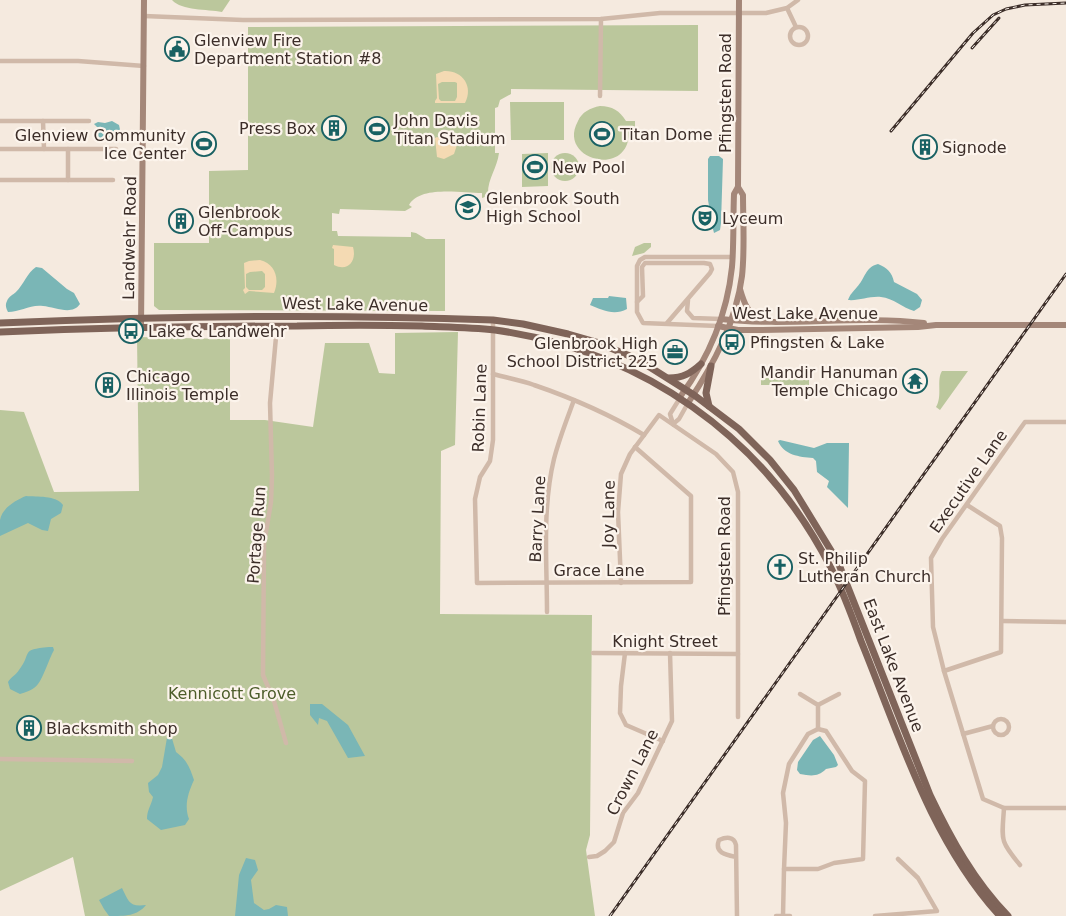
<svg xmlns="http://www.w3.org/2000/svg" width="1066" height="916" font-family="'DejaVu Sans',sans-serif">
<rect width="100%" height="100%" fill="#f5eadf"/>
<!-- green -->
<g fill="#bbc79c">
<path d="M172 0H230L222 12C207 9 182 11 172 0Z"/>
<path d="M698 25V91L511 89V94L500 100 498 107 495 108V153H499C497 169 487 179 488 196L482 198V193C462 193 420 185 409 205L412 207 405 211 340 209 339 214 332 213V231H337L338 236 411 237V232L416 233 426 239H445V311L159 310 154 306V243H209V171L248 170V27Z"/>
<path d="M510 102H564V140H511Z"/>
<path d="M600 106C612 106 620 111 626 121H635V130H629C631 180 556 160 578 121 582 112 590 108 600 106Z"/>
<path d="M548 153V186L522 187V154Z"/>
<circle cx="565" cy="167" r="14"/>
<path d="M644 243H651V247L644 253 632 256 635 247Z"/>
<path d="M458 332 455 445 441 451 440 614 592 615 590 835 586 850 595 916H85L73 857 0 891V410L24 412 54 492 139 491 137 337 230 339V420H265L313 427 325 343H369L379 373 395 374V333Z"/>
<path d="M942 371H968L940 410 936 407C943 396 936 380 942 371Z"/>
<path d="M761 378 809 379V385H761Z"/>
</g>
<!-- sand -->
<g fill="#f4dab3" fill-rule="evenodd">
<path d="M444 71C462 70 474 86 465 103H435V101L437 98 436 74ZM442 82H455L457 83V97L455 101H441L439 99 438 84Z"/>
<path d="M437 137 440 138 455 139 457 145 454 154 444 159 437 157 435 138Z"/>
<path d="M333 245 353 247C357 261 348 272 334 265V249L332 248Z"/>
<path d="M260 260C275 264 280 278 274 293L249 291 245 294 243 290 245 288 244 263 249 261ZM262 271 265 274V287L262 290H249L246 287V274L250 272Z"/>
</g>
<!-- water -->
<g fill="#7ab6b6">
<path d="M112 121 119 125 121 134C116 142 109 138 102 142L98 136 95 135 98 128 94 124 98 122 105 123Z"/>
<path d="M710 156H719L723 159 721 223 720 230 714 233 713 229 714 210 709 206 708 200V159Z"/>
<path d="M878 264C887 268 892 272 894 282L917 294 922 300 920 307 914 311C903 308 893 298 881 297 869 296 859 301 848 300 850 294 853 292 857 287 865 279 865 267 878 264Z"/>
<path d="M36 267 42 268 67 289 74 293 80 304C72 316 55 307 43 306 31 304 20 312 8 312 6 308 5 305 7 301 9 296 13 295 16 292 24 284 27 273 36 267Z"/>
<path d="M609 296 626 298 627 309C614 316 602 310 590 305L593 298H608Z"/>
<path d="M780 440 814 448 827 443H849L848 508 827 487 829 481 817 472 816 461 813 458C799 457 784 455 778 441Z"/>
<path d="M26 496C37 497 56 495 63 505L61 513 51 519 48 531 42 530 28 523 0 536C0 531 0 525 0 520 2 508 16 500 26 496Z"/>
<path d="M49 647H53L54 650C49 659 43 678 38 684 34 690 26 692 20 694L10 689 8 682C11 677 16 675 19 670 33 652 19 650 49 647Z"/>
<path d="M310 704H322L348 725 365 756 348 758 327 721 319 718 318 725 310 715Z"/>
<path d="M169 726 173 729 171 735 176 752C187 760 190 768 194 780 188 793 184 806 189 819L185 825 161 830 147 819C147 810 151 806 153 797L149 792 148 783 158 775 162 767Z"/>
<path d="M820 736 834 755 838 765 836 767 826 769C818 777 811 776 800 774L797 770 798 762 813 740Z"/>
<path d="M246 858 255 860 258 870 251 880 254 903 264 910 269 909 276 905 287 907 288 916H235L239 875Z"/>
<path d="M122 888C129 902 129 907 146 905 137 916 126 916 109 916L104 909 99 900Z"/>
</g>
<g fill="none" stroke-linecap="round" stroke-linejoin="round">
<!-- street -->
<g stroke="#d0b9a9" stroke-width="4.5">
<path d="M787 8 796 27"/>
<path d="M144 16 243 20 601 19 660 13H766L787 8 798 0"/>
<circle cx="799" cy="36" r="9"/>
<path d="M0 61H78L144 66"/>
<path d="M600 96 601 19"/>
<path d="M0 121H89"/>
<path d="M43 121 44 149"/>
<path d="M0 149H116"/>
<path d="M68 149V180"/>
<path d="M0 180H113"/>
<path d="M688 300 687 311 693 318 721 319"/>
<path d="M637 302 643 296 642 267 645 263H704L710 264 712 269 710 273 667 323"/>
<path d="M493 320V440L490 461 480 477 475 499 477 583 691 582V496L635 447"/>
<path d="M277 326 270 403 272 476 271 502 264 544 263 675 274 701 286 743"/>
<path d="M718 326 643 323 637 312V266L640 260 645 257H733"/>
<path d="M493 374C507 378 521 380 534 385 572 398 609 414 644 435"/>
<path d="M1066 422H1025L942 539 931 558 933 627 944 671 983 799 1004 808H1066"/>
<path d="M673 424 670 414 680 398"/>
<path d="M673 424 679 419 688 403"/>
<path d="M621 583 618 512 621 474 630 454 659 415 716 454 733 472 738 492V717"/>
<path d="M547 612C547 562 542 508 554 459 559 439 567 419 574 400"/>
<path d="M1002 621 1066 622"/>
<path d="M593 653 738 654"/>
<path d="M625 653 621 686 620 713 626 725 663 741"/>
<path d="M944 671 1001 652 1002 538 1000 526 967 505"/>
<path d="M800 694 818 705V729"/>
<path d="M818 705 839 694"/>
<circle cx="1001" cy="727" r="8"/>
<path d="M818 729 826 731 852 771 865 781 863 859 834 863 818 869H784L786 823 783 793 789 764 808 734Z"/>
<path d="M963 734 993 726"/>
<path d="M0 759 132 761"/>
<path d="M1004 808C1002 840 999 840 1020 865"/>
<path d="M589 857 597 856 605 851 614 842 623 813 638 793 672 721 670 653"/>
<path d="M736 857C726 855 714 853 719 840 726 837 734 836 736 845L737 916"/>
<path d="M776 916H790"/>
<path d="M783 916 784 869"/>
<path d="M875 916 937 911 918 878 898 859"/>
</g>
<!-- secondary -->
<g stroke="#a48779" stroke-width="6">
<path d="M740 289C744 303 748 314 761 321"/>
<path d="M721 319C788 327 857 315 924 323"/>
<path d="M718 326 738 330H762L918 327 936 325H1066"/>
<path d="M141 327 144 0"/>
<path d="M680 397C708 359 727 315 732 267 734 243 733 218 734 194L738 187 739 0"/>
<path d="M688 403C714 364 736 322 742 276 745 249 743 221 743 195L738 187"/>
</g>
<!-- primary -->
<g stroke="#7f6459" stroke-width="7">
<path d="M0 323C164 316 329 314 493 320L523 324 568 334 596 342 637 359 694 395 739 429 770 460 794 490 838 562 930 795C951 839 974 881 1008 916"/>
<path d="M0 332C99 328 198 326 297 326 339 325 380 325 422 326 446 327 470 327 495 330 642 351 763 435 831 568 843 591 852 616 861 641 899 734 931 841 1000 916"/>
<path d="M669 378C683 378 691 373 701 364"/>
<path d="M709 406 706 393 711 366"/>
</g>
<defs>
<g id="rail">
<path d="M972 48 999 18"/>
<path d="M891 131 973 33 993 15 1006 9 1025 5 1066 3"/>
<path d="M610 916 1066 274"/>
</g>
</defs>
<!-- rail casing -->
<use href="#rail" stroke="#3c2e29" stroke-width="3"/>
<!-- rail -->
<use href="#rail" stroke="#fcf4ec" stroke-width="1" stroke-dasharray="4" stroke-linecap="butt"/>
</g>
<!-- icons -->
<defs>
<symbol id="civic-ring" viewBox="-11 -11 22 22"><circle r="9.5" fill="#fcf4ec" stroke="#196163" stroke-width="1.5"/><path d="M-.6-6.5H3V-4.5H.6V-3L4-1V1h2V6H-6V1h2V-1L-.6-3ZM-1.2 2.5V6h2.4V2.5Z" fill="#196163"/></symbol>
<symbol id="building-ring" viewBox="-11 -11 22 22"><circle r="9.5" fill="#fcf4ec" stroke="#196163" stroke-width="1.5"/><path d="M-4-6H4V6H1V3H-1V6H-4ZM-2.5-4.3h1.7v1.8h-1.7ZM.8-4.3h1.7v1.8H.8ZM-2.5-1h1.7V.8h-1.7ZM.8-1h1.7V.8H.8Z" fill="#196163"/></symbol>
<symbol id="stadium-ring" viewBox="-11 -11 22 22"><circle r="9.5" fill="#fcf4ec" stroke="#196163" stroke-width="1.5"/><path d="M0-5a6.5 5 0 1 0 0 10a6.5 5 0 1 0 0-10ZM-3.5-1.8h7v3.6h-7Z" fill="#196163"/></symbol>
<symbol id="school-ring" viewBox="-11 -11 22 22"><circle r="9.5" fill="#fcf4ec" stroke="#196163" stroke-width="1.5"/><path d="M0-5L7-2L0 1L-7-2ZM-4 1L0 2.5L4 1V4Q0 6-4 4Z" fill="#196163"/></symbol>
<symbol id="theatre-ring" viewBox="-11 -11 22 22"><circle r="9.5" fill="#fcf4ec" stroke="#196163" stroke-width="1.5"/><path d="M-5-5.5Q0-4 5-5.5V0Q5 5 0 6Q-5 5-5 0ZM-3.3-2.5H-1v1.5H-3.3ZM1-2.5H3.3v1.5H1ZM-2.8 1Q0 5.5 2.8 1Z" fill="#196163"/></symbol>
<symbol id="bus-ring" viewBox="-11 -11 22 22"><circle r="9.5" fill="#fcf4ec" stroke="#196163" stroke-width="1.5"/><path d="M-5-6H5V4H4V6H2V4H-2V6H-4V4H-5ZM-3.5-4V0h7V-4ZM-3.5 1.2v1.5H-2V1.2ZM2 1.2v1.5H3.5V1.2Z" fill="#196163"/></symbol>
<symbol id="office-ring" viewBox="-11 -11 22 22"><circle r="9.5" fill="#fcf4ec" stroke="#196163" stroke-width="1.5"/><path d="M-6-3h4V-5.5h4V-3h4V5H-6ZM-1-4.5V-3h2v-1.5ZM-6 0V1H6V0Z" fill="#196163"/></symbol>
<symbol id="temple-ring" viewBox="-11 -11 22 22"><circle r="9.5" fill="#fcf4ec" stroke="#196163" stroke-width="1.5"/><path d="M0-6L5-2H3V0L6.5 2.5H4V6H1.5V3h-3V6H-4V2.5H-6.5L-3 0V-2H-5Z" fill="#196163"/></symbol>
<symbol id="church-ring" viewBox="-11 -11 22 22"><circle r="9.5" fill="#fcf4ec" stroke="#196163" stroke-width="1.5"/><path d="M-1.2-6h2.4v3.5h3.3v2.4h-3.3V6h-2.4V-.1h-3.3v-2.4h3.3Z" fill="#196163"/></symbol>
</defs>
<g fill-rule="evenodd">
<use href="#civic-ring" x="163" y="35" width="28" height="28"/>
<use href="#building-ring" x="320" y="114" width="28" height="28"/>
<use href="#stadium-ring" x="363" y="115" width="28" height="28"/>
<use href="#stadium-ring" x="588" y="120" width="28" height="28"/>
<use href="#stadium-ring" x="190" y="130" width="28" height="28"/>
<use href="#building-ring" x="911" y="133" width="28" height="28"/>
<use href="#stadium-ring" x="521" y="153" width="28" height="28"/>
<use href="#school-ring" x="454" y="193" width="28" height="28"/>
<use href="#theatre-ring" x="691" y="204" width="28" height="28"/>
<use href="#building-ring" x="167" y="207" width="28" height="28"/>
<use href="#bus-ring" x="117" y="317" width="28" height="28"/>
<use href="#bus-ring" x="718" y="328" width="28" height="28"/>
<use href="#office-ring" x="661" y="338" width="28" height="28"/>
<use href="#temple-ring" x="901" y="367" width="28" height="28"/>
<use href="#building-ring" x="94" y="371" width="28" height="28"/>
<use href="#church-ring" x="766" y="553" width="28" height="28"/>
<use href="#building-ring" x="15" y="714" width="28" height="28"/>
</g>
<g text-anchor="middle" stroke-width="4.5" stroke-linejoin="round" paint-order="stroke">
<!-- poi labels -->
<g font-size="16" fill="#3c2e29" stroke="#fcf4ec" text-anchor="start">
<text x="194" y="46">Glenview Fire<tspan x="194" dy="18">Department Station #8</tspan></text>
<text x="394" y="126">John Davis<tspan x="394" dy="18">Titan Stadium</tspan></text>
<text x="316" y="134" text-anchor="end">Press Box</text>
<text x="620" y="140">Titan Dome</text>
<text x="186" y="141" text-anchor="end">Glenview Community<tspan x="186" dy="18">Ice Center</tspan></text>
<text x="942" y="153">Signode</text>
<text x="552" y="173">New Pool</text>
<text x="486" y="204">Glenbrook South<tspan x="486" dy="18">High School</tspan></text>
<text x="198" y="218">Glenbrook<tspan x="198" dy="18">Off-Campus</tspan></text>
<text x="722" y="224">Lyceum</text>
<text x="148" y="337">Lake &amp; Landwehr</text>
<text x="750" y="348">Pfingsten &amp; Lake</text>
<text x="658" y="349" text-anchor="end">Glenbrook High<tspan x="658" dy="18">School District 225</tspan></text>
<text x="898" y="378" text-anchor="end">Mandir Hanuman<tspan x="898" dy="18">Temple Chicago</tspan></text>
<text x="126" y="382">Chicago<tspan x="126" dy="18">Illinois Temple</tspan></text>
<text x="798" y="564">St. Philip<tspan x="798" dy="18">Lutheran Church</tspan></text>
<text x="46" y="734">Blacksmith shop</text>
</g>
<!-- street labels -->
<g font-size="16" fill="#3c2e29" stroke="#fcf4ec">
<text transform="translate(725 93) rotate(-90)" y="6">Pfingsten Road</text>
<text transform="translate(129 238) rotate(-89)" y="6">Landwehr Road</text>
<text transform="translate(355 304) rotate(1)" y="6">West Lake Avenue</text>
<text x="805" y="319">West Lake Avenue</text>
<text transform="translate(479 408) rotate(-88)" y="6">Robin Lane</text>
<text transform="translate(968 481) rotate(-55)" y="6">Executive Lane</text>
<text transform="translate(608 514) rotate(-89)" y="6">Joy Lane</text>
<text transform="translate(537 519) rotate(-87)" y="6">Barry Lane</text>
<text transform="translate(256 535) rotate(-86)" y="6">Portage Run</text>
<text transform="translate(724 556) rotate(-90)" y="6">Pfingsten Road</text>
<text x="599" y="576">Grace Lane</text>
<text x="665" y="647">Knight Street</text>
<text transform="translate(894 665) rotate(69)" y="6">East Lake Avenue</text>
<text transform="translate(632 772) rotate(-63)" y="6">Crown Lane</text>
</g>
<!-- park labels -->
<g font-size="16" fill="#4d5d2a" stroke="#fcf4ec">
<text x="232" y="699">Kennicott Grove</text>
</g>
</g>
</svg>
